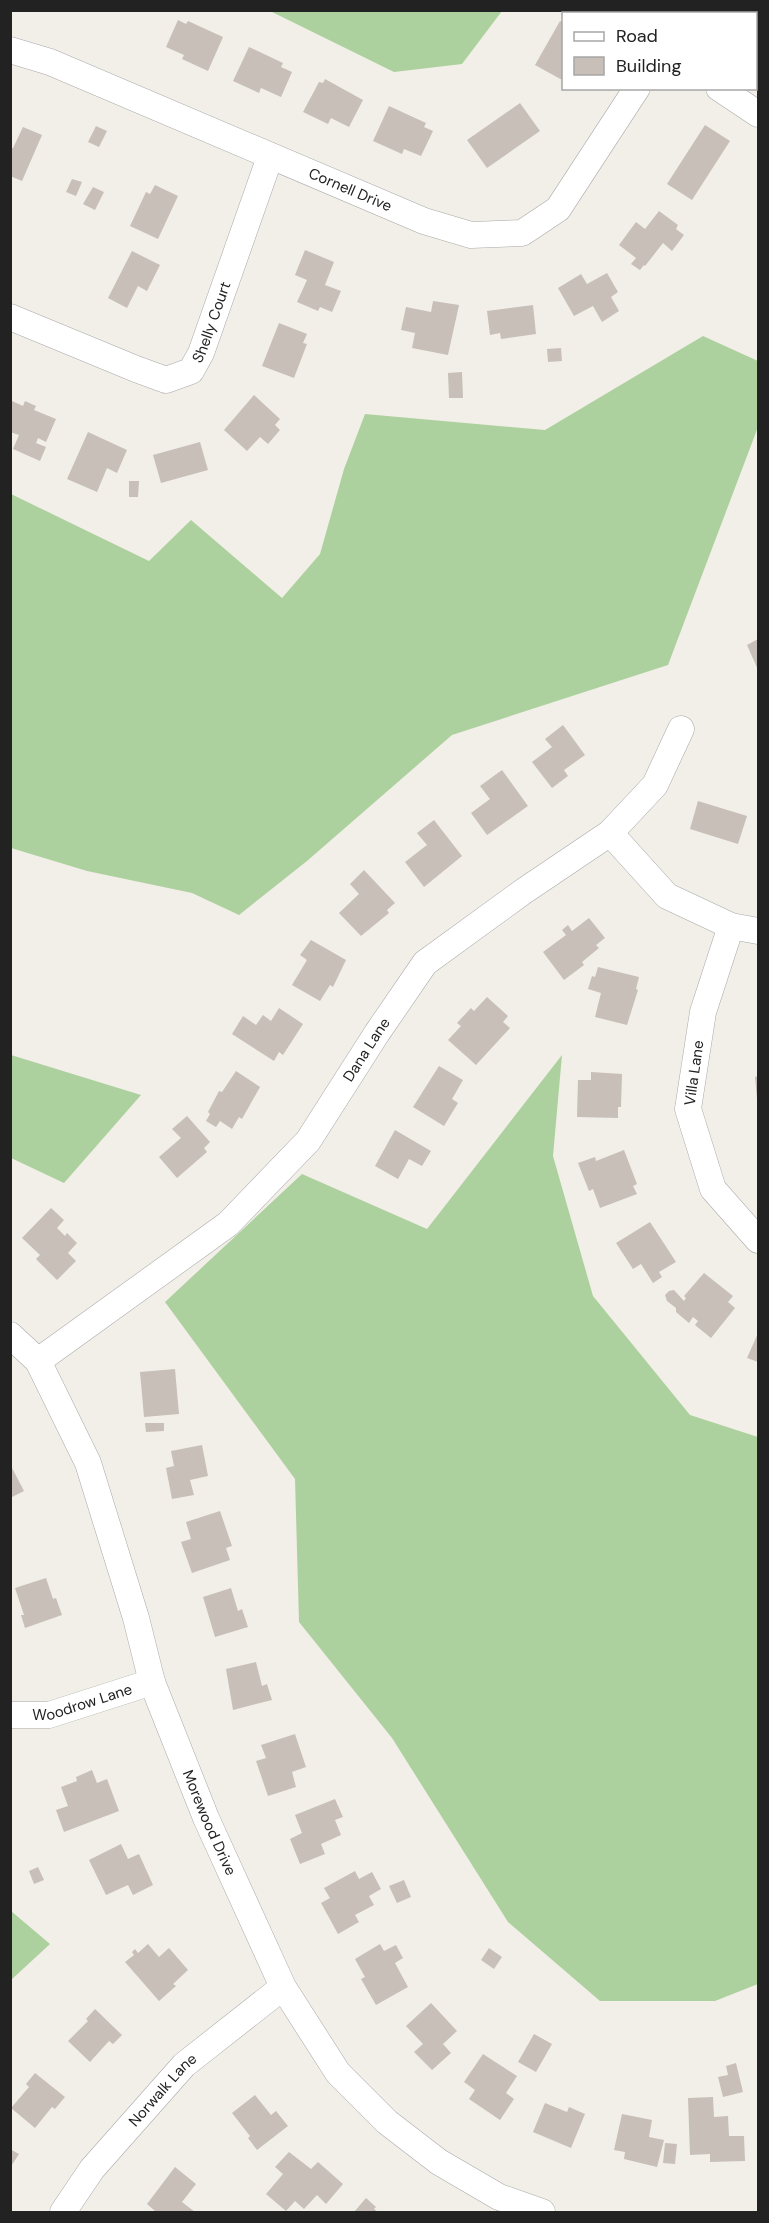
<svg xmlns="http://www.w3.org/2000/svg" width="769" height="2223" font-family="'DM Sans',sans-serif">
<rect width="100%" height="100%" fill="#f2efe9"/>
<!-- forest -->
<g fill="#add19e">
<path d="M270 11H502L462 64 394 72Z"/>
<path d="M703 336 758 361V427L668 665 452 735 307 861 239 915 192 893 87 871 11 848V494L149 561 191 520 282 598 320 554 344 469 365 414 545 430Z"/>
<path d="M11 1055 141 1095 64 1183 11 1158Z"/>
<path d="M562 1055 553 1156 593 1296 690 1415 758 1437V1984L715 2001H600L508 1922 392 1738 299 1622 295 1479 165 1302 302 1174 427 1229Z"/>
<path d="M11 1911 50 1944 11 1980Z"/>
</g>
<!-- building -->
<g fill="#c7bfb8">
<path d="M178 20 186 24 188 21 223 37 208 71 182 59 184 55 166 47Z"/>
<path d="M560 21 564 23V81L535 65Z"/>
<path d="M249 47 283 63 281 67 292 72 281 97 261 88 259 93 233 81Z"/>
<path d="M325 79 363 100 349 127 331 118 328 124 303 112 319 82 323 83Z"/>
<path d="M520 103 540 131 487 168 467 140Z"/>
<path d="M389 106 426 123 424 127 433 131 421 156 404 149 402 154 373 141Z"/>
<path d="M705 125 730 141 692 200 667 184Z"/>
<path d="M96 126 107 131 99 147 88 142Z"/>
<path d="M23 127 42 135 22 181 10 176V147L13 148Z"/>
<path d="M72 179 82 182 76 196 66 192Z"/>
<path d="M155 185 178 196 158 239 130 226 146 192 150 194Z"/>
<path d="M93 187 104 192 95 210 83 204Z"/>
<path d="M659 211 678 225 676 229 684 235 672 251 663 243 645 266 644 265 640 270 631 264 636 258 619 245 636 222 645 229Z"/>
<path d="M305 250 334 262 325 285 341 291 332 312 320 307 318 311 297 302 307 280 295 275Z"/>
<path d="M132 251 160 265 147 291 138 286 127 308 108 298Z"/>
<path d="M607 273 618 292 611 297 619 311 602 322 593 306 574 316 558 288 581 274 587 284Z"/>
<path d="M433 301 459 305 448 355 412 348 415 333 401 330 406 307 431 312Z"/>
<path d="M533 305 536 334 501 339 500 333 490 335 487 311Z"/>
<path d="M279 323 307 334 303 343 307 344 294 378 262 366Z"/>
<path d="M561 348 562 361 548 362 547 349Z"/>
<path d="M462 372 463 398H449L448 373Z"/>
<path d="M254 395 280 419 275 425 280 430 268 444 260 437 247 451 224 430Z"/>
<path d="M12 401 23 406 25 401 36 406 34 410 56 419 46 442 38 438 36 443 46 447 40 461 13 449 19 435 10 432Z"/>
<path d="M88 432 127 450 117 473 107 468 97 492 67 479Z"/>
<path d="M200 442 208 470 161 483 153 455Z"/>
<path d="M129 481H139L138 497H129Z"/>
<path d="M758 639V670L747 645Z"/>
<path d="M563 725 585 755 564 770 568 776 552 788 532 762 552 747 545 739Z"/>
<path d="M502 770 528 806 487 835 471 813 490 799 480 786Z"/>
<path d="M698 801 747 816 738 844 690 829Z"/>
<path d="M434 820 462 856 424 887 405 862 427 845 417 833Z"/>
<path d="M364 870 395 903 387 910 389 913 361 936 339 913 359 894 350 884Z"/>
<path d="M589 918 605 938 596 945 599 948 582 962 584 965 564 980 543 952 566 935 562 930 568 925 572 931Z"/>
<path d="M311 940 346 960 333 987 330 985 320 1001 292 985 307 960 300 955Z"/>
<path d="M598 967 639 977 636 989 638 990 627 1025 595 1017 601 993 588 989 592 976 595 977Z"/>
<path d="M487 997 508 1016 503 1022 510 1028 476 1065 448 1040 461 1026 457 1023 471 1008 474 1011Z"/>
<path d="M279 1008 303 1024 283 1055 279 1052 274 1061 232 1034 243 1016 256 1025 263 1015 271 1021Z"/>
<path d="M439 1066 463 1080 452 1099 458 1103 444 1126 413 1107Z"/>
<path d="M236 1071 260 1087 242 1119 239 1117 232 1129 220 1121 216 1127 206 1121 210 1114 208 1112 219 1091 222 1092Z"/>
<path d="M591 1072 622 1074 621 1107H618V1118L577 1117 578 1080H591Z"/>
<path d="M758 1076V1099H757L755 1077Z"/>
<path d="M187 1116 210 1142 204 1148 207 1152 177 1178 159 1157 181 1138 172 1129Z"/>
<path d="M395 1130 431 1151 422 1166 409 1159 398 1179 375 1166Z"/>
<path d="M624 1150 637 1184 633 1186 637 1194 600 1208 593 1189 589 1191 578 1163 595 1157 596 1161Z"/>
<path d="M51 1208 64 1220 57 1228 65 1236 67 1233 77 1243 68 1253 76 1261 57 1280 36 1259 40 1255 22 1238Z"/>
<path d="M650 1222 676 1262 659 1272 662 1277 653 1283 641 1264 633 1269 616 1243Z"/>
<path d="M704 1273 733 1296 728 1302 735 1308 711 1338 695 1325 698 1321 693 1317 689 1323 676 1312V1308L667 1301 665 1295 669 1291 674 1290 684 1301 686 1298 684 1296Z"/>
<path d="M758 1333V1362L747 1358Z"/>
<path d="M175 1369 179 1414 144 1417 140 1372Z"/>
<path d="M145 1423H164V1431L146 1432Z"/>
<path d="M202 1445 208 1476 190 1480 194 1495 172 1499 166 1468 174 1466 171 1451Z"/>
<path d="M10 1464 24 1491 10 1498Z"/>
<path d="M220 1511 232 1546 226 1548 230 1560 192 1573 181 1542 191 1539 186 1522Z"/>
<path d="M46 1578 53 1599 56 1598 62 1615 25 1628 21 1615H24L15 1588Z"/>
<path d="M231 1588 238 1611 242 1609 248 1627 215 1637 203 1597Z"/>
<path d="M256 1662 262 1686 267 1684 272 1700 233 1710 226 1669Z"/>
<path d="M295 1734 306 1767 292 1772 296 1787 268 1796 256 1761 266 1758 261 1745Z"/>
<path d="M92 1770 97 1783 107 1779 119 1811 64 1832 56 1810 68 1806 61 1787 77 1781 76 1777Z"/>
<path d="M335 1799 343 1817 335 1820 341 1835 321 1844 325 1854 300 1864 290 1839 302 1833 295 1815Z"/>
<path d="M121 1844 128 1859 139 1854 153 1885 133 1895 128 1885 106 1895 89 1860Z"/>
<path d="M38 1867 44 1880 34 1884 29 1871Z"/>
<path d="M355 1871 359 1879 372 1872 381 1889 369 1896 374 1905 355 1915 359 1922 338 1934 321 1903 330 1898 324 1888Z"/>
<path d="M404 1880 411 1897 397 1903 389 1886Z"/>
<path d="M148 1944 159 1957 169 1948 188 1970 173 1984 176 1986 159 2001 125 1962 134 1955 132 1952 135 1949 138 1953Z"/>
<path d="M380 1944 384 1951 396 1945 403 1958 395 1963 408 1987 376 2005 361 1979 365 1977 355 1959Z"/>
<path d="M489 1948 502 1957 494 1969 481 1960Z"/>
<path d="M431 2003 457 2031 443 2044 451 2053 432 2070 414 2052 423 2044 406 2026Z"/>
<path d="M95 2009 122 2035 113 2044 109 2041 90 2062 68 2041 88 2021 86 2019Z"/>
<path d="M534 2034 552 2044 536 2072 518 2062Z"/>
<path d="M483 2054 517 2076 506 2093 514 2099 500 2120 469 2099 475 2090 464 2082Z"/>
<path d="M736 2063 743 2092 723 2097 718 2077 728 2075 726 2066Z"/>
<path d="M35 2073 65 2097 55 2109 52 2107 35 2128 11 2108 29 2087 26 2084Z"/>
<path d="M255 2095 271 2115 276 2111 288 2126 257 2150 248 2138 250 2136 232 2113Z"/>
<path d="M713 2097 714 2117 728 2116 729 2136H744L745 2161 710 2162V2154L690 2155 688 2098Z"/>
<path d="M545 2103 567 2112 569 2107 585 2114 571 2148 533 2132Z"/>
<path d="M622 2114 652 2120 649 2137 664 2140 657 2167 624 2159 625 2152 614 2150Z"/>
<path d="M665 2143 677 2144 675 2164 663 2163Z"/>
<path d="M10 2149 19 2154 10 2168Z"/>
<path d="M289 2152 311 2169 318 2162 343 2184 326 2204 317 2195 304 2209 295 2201 286 2211 266 2194 283 2174 275 2167Z"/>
<path d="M175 2167 196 2184 182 2202 195 2212H154L155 2211 147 2204Z"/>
<path d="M366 2198 376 2207 374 2209 378 2212H354Z"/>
</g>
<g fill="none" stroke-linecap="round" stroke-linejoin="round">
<defs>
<g id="minor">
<path d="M686 14 687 10"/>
<path id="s1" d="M10 50 50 62 424 221 471 235 522 233 558 209 637 88"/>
<path d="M719 88 758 114"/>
<path id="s2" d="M10 317 136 369 166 380 191 371 201 353 270 157"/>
<path d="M610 833 667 896 731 926 758 931"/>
<path d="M731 926 703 1012 688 1109 713 1189 758 1240"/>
<path id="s3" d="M10 1335 38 1361 88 1463 136 1618 152 1682 206 1818 283 1987 338 2073 387 2122 439 2162 499 2197 542 2212"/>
<path id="s4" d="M38 1361 228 1224 308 1141 377 1033 425 963 524 891 610 833 655 785 681 729"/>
<path id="s5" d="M10 1715H49L152 1682"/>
<path id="s6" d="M63 2212 92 2169 184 2065 283 1987"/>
</g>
</defs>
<!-- minor casing -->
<use href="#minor" stroke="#a9a9a9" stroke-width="27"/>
<!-- minor -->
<use href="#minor" stroke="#fff" stroke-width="26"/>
</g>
<g text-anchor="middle" stroke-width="4.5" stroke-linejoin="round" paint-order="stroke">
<!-- street labels -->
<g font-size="15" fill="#222" stroke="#fff">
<text dy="5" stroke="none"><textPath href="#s1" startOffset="368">Cornell Drive</textPath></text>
<text dy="5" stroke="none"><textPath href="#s2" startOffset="248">Shelly Court</textPath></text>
<text dy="5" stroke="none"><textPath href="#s4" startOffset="458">Dana Lane</textPath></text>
<text transform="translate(694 1073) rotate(-82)" y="5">Villa Lane</text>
<text dy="5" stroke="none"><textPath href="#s5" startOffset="74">Woodrow Lane</textPath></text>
<text dy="5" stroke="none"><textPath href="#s3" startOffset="532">Morewood Drive</textPath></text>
<text dy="5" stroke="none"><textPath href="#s6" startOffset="158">Norwalk Lane</textPath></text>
</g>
</g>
<!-- border -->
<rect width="769" height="2223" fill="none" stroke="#222222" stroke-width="24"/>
<!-- legend -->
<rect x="562" y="12" width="195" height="78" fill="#ffffff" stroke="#a7a7a7" stroke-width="1.5"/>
<rect x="574" y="32" width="30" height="9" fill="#ffffff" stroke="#a7a7a7" stroke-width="1.5"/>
<text x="616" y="42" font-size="18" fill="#222222">Road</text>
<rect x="574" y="57" width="30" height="18" fill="#c7bfb8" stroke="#a7a7a7" stroke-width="1.5"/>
<text x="616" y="72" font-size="18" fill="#222222">Building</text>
</svg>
